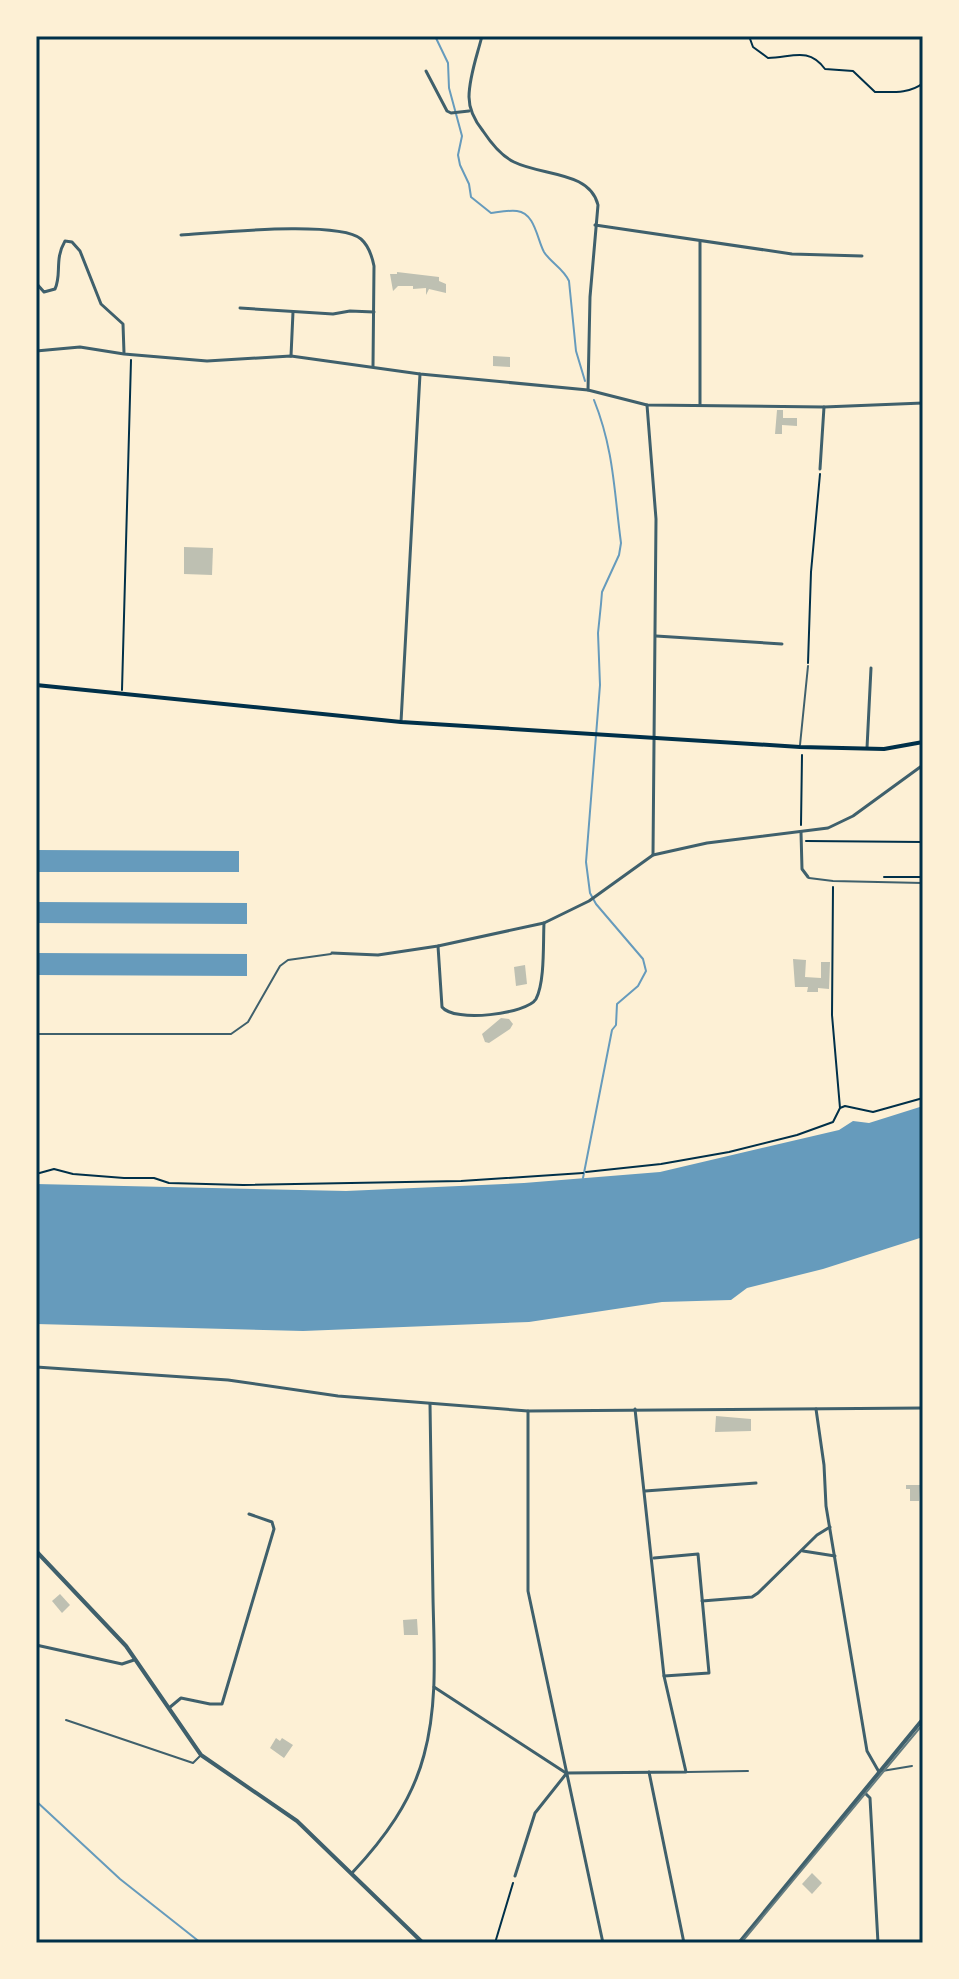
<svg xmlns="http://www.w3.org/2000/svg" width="959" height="1979" font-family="Poppins,sans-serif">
<rect width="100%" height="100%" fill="#fdf0d5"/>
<!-- water -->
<g fill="#669bbc">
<path d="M36 850 239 851V872H36Z"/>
<path d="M36 902 247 903V924L36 923Z"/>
<path d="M36 953 247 954V976L36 975Z"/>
<path d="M923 1106V1237L823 1269 747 1288 731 1300 662 1302 529 1322 303 1331 36 1324V1184L346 1191 524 1183 660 1172 839 1130 853 1121 869 1123Z"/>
</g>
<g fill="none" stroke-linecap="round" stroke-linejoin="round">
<!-- stream -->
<g stroke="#669bbc" stroke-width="2">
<path d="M435 36 448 63 449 88 462 136 458 155 460 165 469 184 471 197 491 213C499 212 509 210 517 211 535 213 537 239 544 252 551 263 563 268 569 281L576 351 585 381"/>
<path d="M583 1178 612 1030 616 1025 617 1004 638 986 646 971 643 959 596 904 590 893 586 862 600 685 598 633 601 604 602 592 619 555 621 543C614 491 614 450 594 400"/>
<path d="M36 1801 120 1879 201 1943"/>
</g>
</g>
<!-- building -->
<g fill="#bec0b2">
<path d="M397 272 439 277V281L446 284V293L429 289 426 295V288L413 289V286H398L393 291 390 274H397Z"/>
<path d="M493 356 510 357V367L493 366Z"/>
<path d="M777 410H783V418H797V426L782 425V434H775Z"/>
<path d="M184 547 213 548 212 575 184 574Z"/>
<path d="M793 959 806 960 805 977 821 978V962H830L829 989 818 988V992H807L808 987H795Z"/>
<path d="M525 965 527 984 516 986 514 967Z"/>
<path d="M501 1018 509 1019 513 1024 510 1029 489 1043 485 1042 482 1034Z"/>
<path d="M716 1416 751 1419V1431L715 1432Z"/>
<path d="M906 1485H920L919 1501H910V1489H906Z"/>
<path d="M60 1594 70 1605 62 1613 52 1601Z"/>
<path d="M417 1619 418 1635H404L403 1620Z"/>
<path d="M276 1738 280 1741 282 1738 293 1745 284 1758 270 1748Z"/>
<path d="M812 1873 822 1883 812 1894 802 1884Z"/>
</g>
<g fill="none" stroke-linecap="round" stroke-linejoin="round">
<!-- path -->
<g stroke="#003049" stroke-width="2">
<path d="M749 36 753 47 768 58C791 58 808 46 825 69L853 71 875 92C891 92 910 94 923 83"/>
<path d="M808 663 811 572 820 474"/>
<path d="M122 690 131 360"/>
<path d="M801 825 802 755"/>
<path d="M806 841 923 842"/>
<path d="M884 877H923"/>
<path d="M833 887 832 1015 840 1108"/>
<path d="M586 1172 661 1164 729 1152 797 1135 833 1122 840 1108 845 1106 873 1112 923 1098"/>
<path d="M36 1174 54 1169 73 1174 124 1178H154L169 1183 243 1185 461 1181 583 1173"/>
<path d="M495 1943 513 1883"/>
</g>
<!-- service -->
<g stroke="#3f606c" stroke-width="2">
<path d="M800 745 808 666"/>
<path d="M809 878 833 881 923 883"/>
<path d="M36 1034H231L248 1022 280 966 288 960 331 954"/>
<path d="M66 1720 193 1763 200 1756"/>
<path d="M882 1771 912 1766"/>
<path d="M687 1772 748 1771"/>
</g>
<!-- minor -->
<g stroke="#3f606c" stroke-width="3">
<path d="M482 36C477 56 469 77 469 97 469 110 475 121 483 131 491 143 501 156 514 162 542 176 590 171 598 205L590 297 588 390"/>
<path d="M426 71 447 111 451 113 469 111"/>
<path d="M595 225 792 254 862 256"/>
<path d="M181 235C215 233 338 220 361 239 369 246 372 256 374 266L373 366"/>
<path d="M36 283 44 292 55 289C62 274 54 260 65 241L72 242 80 251 101 304 123 324 124 353"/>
<path d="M240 308 333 314 350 311 374 312"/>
<path d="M36 351 80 347 124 354 207 361 291 356 420 374 588 390 647 405 824 407 923 403"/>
<path d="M291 356 293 312"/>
<path d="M647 405 656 519 653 855"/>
<path d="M700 405V242"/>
<path d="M820 469 824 407"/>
<path d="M656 636 782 644"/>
<path d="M401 722 420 374"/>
<path d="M867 748 871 668"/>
<path d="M801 832 802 869 808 877"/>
<path d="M438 946 442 1007C454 1023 527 1014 536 999 545 982 543 943 544 923"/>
<path d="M332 953 378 955 438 946 544 923 589 901 653 855 707 843 828 828 853 816 923 765"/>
<path d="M36 1367 228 1380 338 1396 528 1411 923 1408"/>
<path d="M816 1409 824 1465 826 1506 867 1751 879 1772"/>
<path d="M528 1411V1591L603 1943"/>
<path d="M645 1491 756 1483"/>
<path d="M803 1551 835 1556"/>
<path d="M654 1558 698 1554 709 1673 664 1676"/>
<path d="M702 1601 752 1597 758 1593 817 1535 830 1527"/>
<path d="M36 1645 122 1664 134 1660"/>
<path d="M434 1687 566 1773 686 1772 664 1676 635 1409"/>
<path d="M169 1708 181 1698 210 1704H222L274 1529 272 1522 249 1514"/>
<path d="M649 1772 684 1943"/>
<path d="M864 1792 870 1798 878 1943"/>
<path d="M352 1873C384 1839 412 1801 424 1755 438 1704 434 1650 433 1598 432 1533 431 1468 430 1404"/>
<path d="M515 1876 535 1813 566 1774"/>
</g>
<!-- tertiary -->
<g stroke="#3f606c" stroke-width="4">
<path d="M36 1551 126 1646 201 1755 297 1821 423 1943"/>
<path d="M739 1943 923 1719"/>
</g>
<!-- secondary -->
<path stroke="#003049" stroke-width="4" d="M36 685 401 722 800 747 884 749 923 742"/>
<!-- tram -->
<path stroke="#657d81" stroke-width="2" d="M741 1943 923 1724"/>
</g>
<!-- border -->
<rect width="959" height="1979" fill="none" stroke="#fdf0d5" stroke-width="76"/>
<rect x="38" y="38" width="883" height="1903" fill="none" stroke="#003049" stroke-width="3"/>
</svg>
